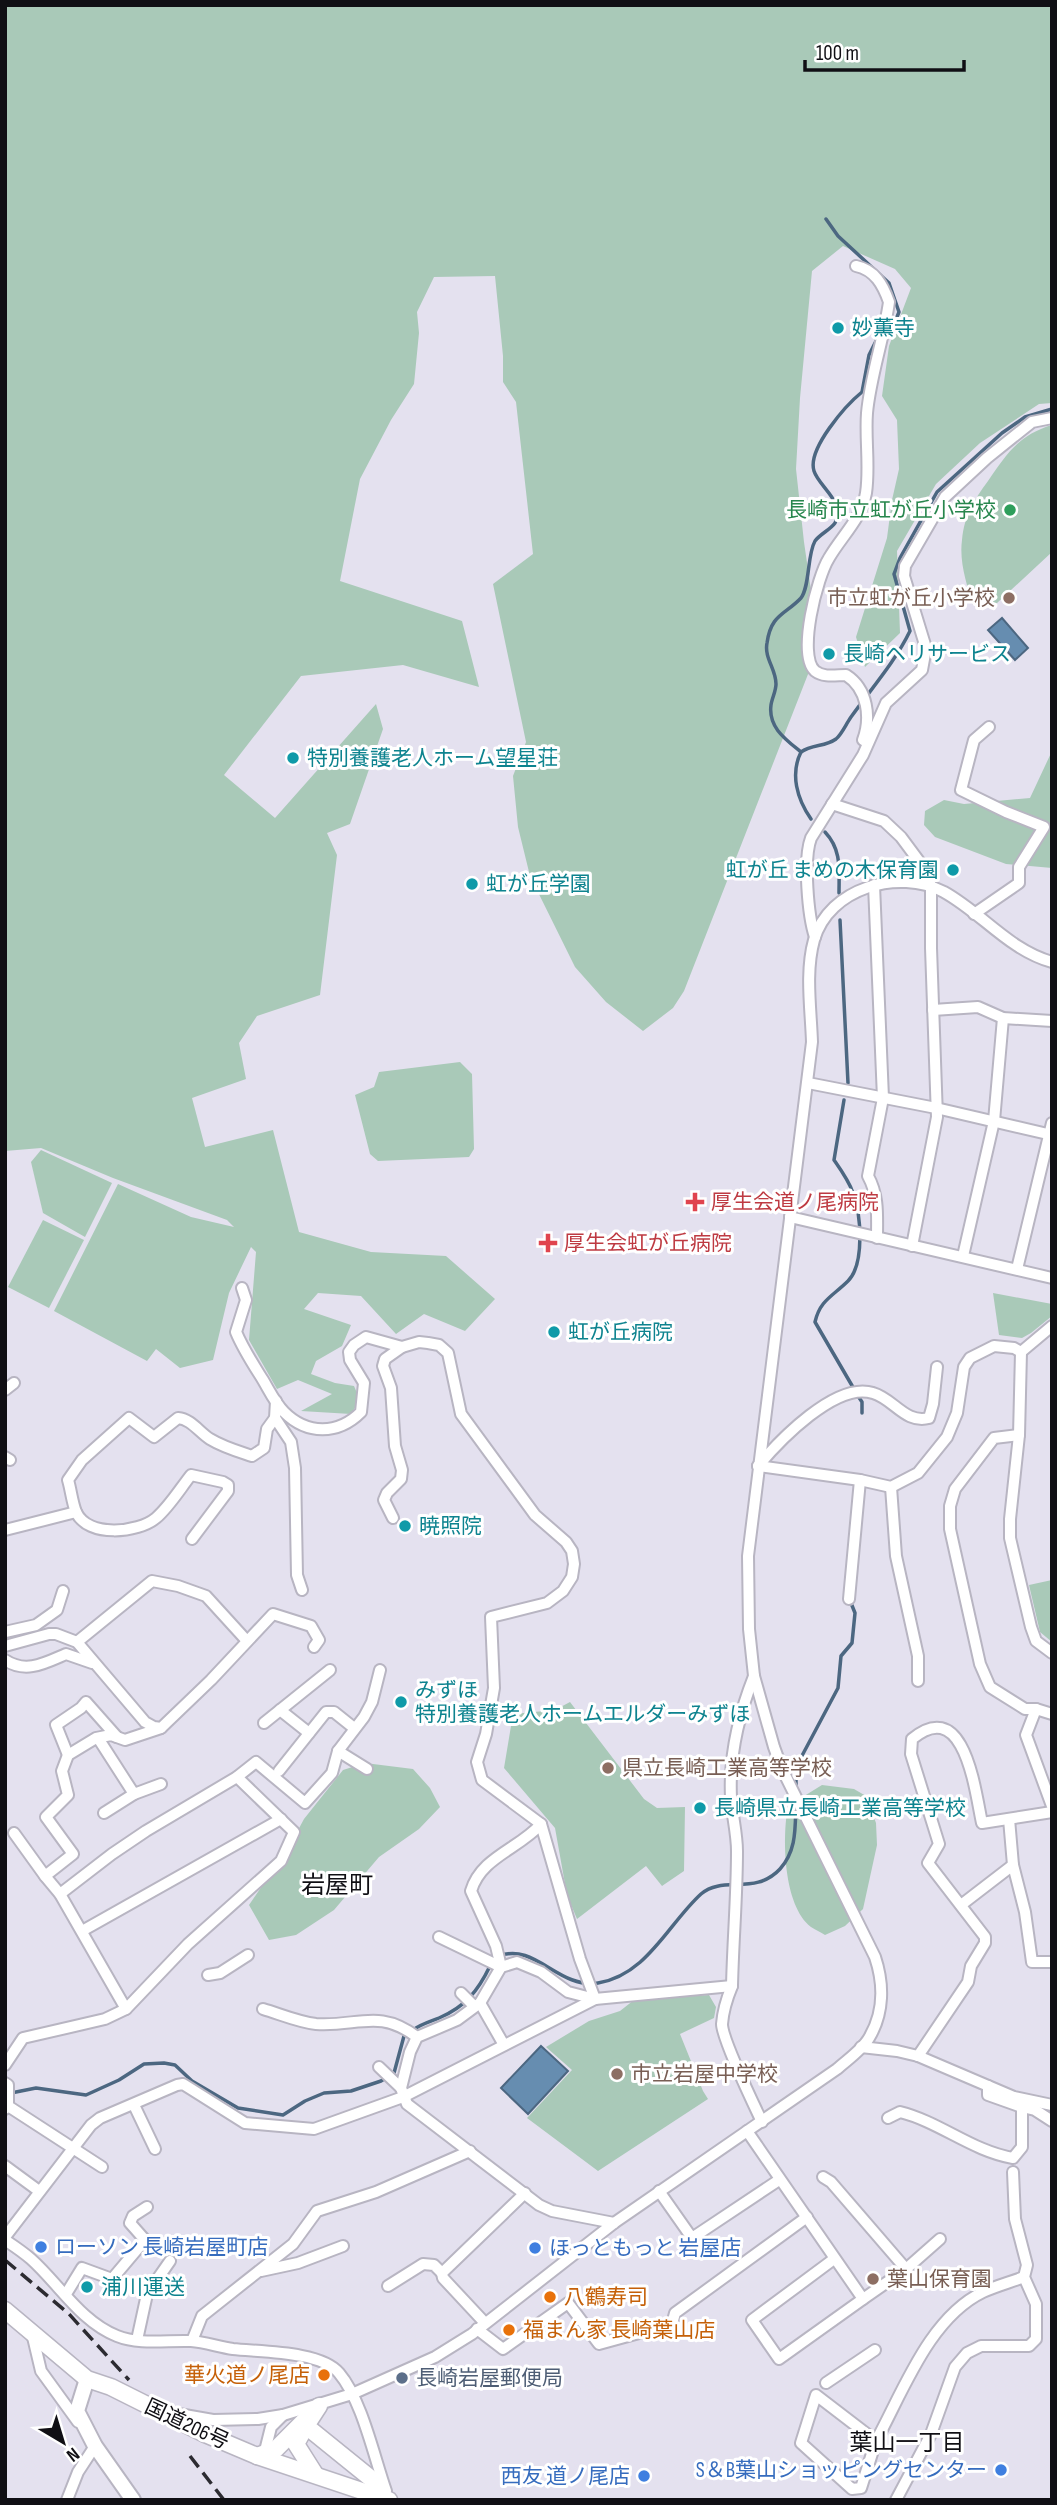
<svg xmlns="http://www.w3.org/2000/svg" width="1057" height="2505" font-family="'Sofia Sans Condensed','Noto Sans JP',sans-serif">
<rect width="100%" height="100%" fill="#e4e1ef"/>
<!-- green -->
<g fill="#a9c9b8">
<path d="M5 5H1052V403L1039 404 980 443 936 484 897 551 900 633 865 667 856 637 887 538 892 500 899 469 897 420 882 396 889 346 911 288 895 269 843 246 812 271 800 398 796 469 804 542 815 618 812 664 684 991 673 1008 643 1031 606 1002 575 967 530 876 518 827 513 776 526 742 493 584 533 554 516 402 503 382V356L495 276 434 277 417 312 419 333 414 384 391 420 360 479 340 581 462 621 479 687 403 665 301 676 224 775 275 818 376 704 383 729 350 824 327 833 337 855 320 995 257 1016 239 1043 246 1079 192 1098 205 1147 273 1130 299 1232 371 1252 446 1256 495 1299 465 1331 424 1314 396 1334 361 1296 318 1293 304 1309 351 1325 342 1346 316 1361 311 1374 335 1383 354 1386 360 1400 351 1414 301 1411 332 1394 298 1380 277 1389 249 1340 256 1252 251 1247 229 1293 213 1360 180 1368 156 1349 147 1361 54 1311 118 1184 191 1217 234 1227 227 1220 113 1178 41 1148 5 1151Z"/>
<path d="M1052 425V552L997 603 973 605C967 585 959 562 962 540 964 516 974 500 988 481 1006 455 1018 435 1052 425Z"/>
<path d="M1052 751V868L1006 864 935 837 924 825 925 811 944 800 964 804 1030 798Z"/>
<path d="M460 1062 472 1074 474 1149 469 1157 378 1161 370 1154 355 1095 374 1087 379 1072Z"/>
<path d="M41 1150 112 1183 85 1237 43 1213 31 1162Z"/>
<path d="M43 1220 84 1240 49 1308 8 1287Z"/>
<path d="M993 1293 1052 1304V1316L1031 1333 1022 1338 999 1335Z"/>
<path d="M1052 1580V1642L1040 1632 1029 1585Z"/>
<path d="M570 1702 644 1799 657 1808 685 1807 684 1871 662 1886 646 1866 577 1919 567 1895 555 1828 504 1768 513 1714 555 1710Z"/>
<path d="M365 1763 413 1769 430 1788 440 1807 419 1829 379 1857 334 1910 296 1935 269 1940 249 1905 290 1845 304 1819 343 1770Z"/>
<path d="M822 1785 854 1789 866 1796 876 1823 877 1845 863 1909 845 1926 825 1935C821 1932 815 1930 811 1927 783 1905 782 1837 788 1806Z"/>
<path d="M709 1995 716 2007 714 2018 680 2034 703 2091 708 2099 598 2171 527 2118 572 2070 546 2047 589 2021 620 2011 634 2000Z"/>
</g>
<!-- water -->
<g fill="#668db0" stroke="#4c6781" stroke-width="2">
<path d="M1002 618 1028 648 1015 660 988 630Z"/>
<path d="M541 2046 568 2071 528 2114 501 2088Z"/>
</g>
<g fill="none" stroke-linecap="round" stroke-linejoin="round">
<!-- stream -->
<g stroke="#4c6781" stroke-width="3.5">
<path d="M826 219 838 236 889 283 899 312 895 322 887 328"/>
<path d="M801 752C812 744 825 747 836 739 842 734 846 724 851 717 871 689 895 662 910 631L894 574 900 558 937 492 1002 433 1025 417 1052 409"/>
<path d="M811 819C797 799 790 774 801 752 785 739 768 727 771 705 772 698 776 691 776 684 776 669 764 658 767 643 771 614 785 615 801 598 810 586 807 555 815 541 820 534 830 530 835 523 846 502 819 487 814 471 807 449 846 405 862 392L869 355 879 335"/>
<path d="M825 832C842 850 839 870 839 893"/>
<path d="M840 920 848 1083"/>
<path d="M844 1100 834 1160C841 1170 849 1181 853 1193 861 1214 865 1264 848 1281 833 1296 820 1300 815 1322L854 1389"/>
<path d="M858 1396 862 1402V1413"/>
<path d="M796 1789V1767L838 1688 841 1656 852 1643 855 1613 851 1603"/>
<path d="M499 1956C535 1942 558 1989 598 1983 647 1975 668 1924 701 1894 723 1875 755 1896 780 1869 797 1850 795 1828 796 1803"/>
<path d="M413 2030C421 2024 429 2022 439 2018 465 2007 478 1991 490 1966"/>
<path d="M11 2093 36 2088 86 2095 119 2080 144 2064 164 2063 175 2065 192 2081 238 2108 283 2115 305 2101 324 2093 351 2091 381 2081 394 2073 404 2036 407 2034"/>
</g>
<defs>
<g id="minor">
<path d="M856 266C875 270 883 285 889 302 884 338 870 378 867 413 865 439 870 467 866 493 862 518 841 537 829 558 817 577 797 655 815 671 824 678 836 675 846 675 868 689 871 718 863 740"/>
<path d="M832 804 884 821 901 837 927 872 931 887V948L937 1117 912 1246"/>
<path d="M874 885 883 1098 868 1176C879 1196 877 1216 877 1238"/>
<path d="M974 914 1019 883V867L1044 827 1006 812 961 790 974 740 989 727"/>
<path d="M815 937C808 916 803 859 811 838L863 755 886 703 922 670 926 648 904 576 905 566 945 497 987 458 1032 422 1052 418"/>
<path d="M933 1010 978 1007 1003 1018 1052 1021"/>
<path d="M808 1083 936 1108 1052 1135"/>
<path d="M790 1217 1052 1278"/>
<path d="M963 1256 994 1121 1003 1018"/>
<path d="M1017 1269 1052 1123"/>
<path d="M242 1288 246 1300 236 1332C243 1349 253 1364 263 1380 269 1390 275 1403 284 1412 307 1435 338 1435 361 1412L364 1383 350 1360 349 1352 354 1345 366 1337 402 1347 419 1342 428 1343 439 1345 448 1353 461 1414 535 1515 566 1542 572 1551 574 1564 572 1577 563 1591 547 1603 491 1617 494 1688 486 1734 477 1762 482 1780 541 1824 580 1959 595 1999"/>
<path d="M1021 1352 1052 1326"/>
<path d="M5 1390 14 1383"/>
<path d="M275 1418 291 1442 295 1468 297 1575 302 1590"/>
<path d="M1019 1435 994 1438 955 1489 950 1506V1529L980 1664 990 1687 1025 1709H1036L1052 1714"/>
<path d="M5 1457 10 1460"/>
<path d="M758 1466 860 1480 891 1487 918 1473 947 1437 957 1413 964 1367 970 1358 994 1346 1014 1348 1021 1352 1019 1435 1010 1519V1538L1031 1627 1036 1641 1052 1653"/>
<path d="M758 1466C779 1441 836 1381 873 1393 894 1399 905 1424 929 1418L933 1404 937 1367"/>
<path d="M891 1487 896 1556 918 1656V1681"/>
<path d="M393 1518 384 1500 387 1493 401 1479 402 1470 395 1446 391 1388 383 1366 385 1359 402 1347"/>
<path d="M5 1530 76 1512"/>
<path d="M192 1539 228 1491V1485L223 1482 191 1475C180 1489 169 1507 156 1518 138 1533 88 1538 76 1512 72 1502 71 1490 68 1480L82 1460 129 1418 154 1437 178 1418C191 1419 199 1432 210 1439 223 1447 237 1451 252 1456L264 1448 267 1429 275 1418 276 1401"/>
<path d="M849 1599 860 1480"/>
<path d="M5 1632 36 1625 57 1610 63 1591"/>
<path d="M77 1642 152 1581 178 1586 206 1596 247 1641"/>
<path d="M5 1646 49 1634H56L77 1642 145 1722 154 1727 161 1728 211 1680 273 1614 311 1626 319 1640 314 1647"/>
<path d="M5 1660C26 1674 45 1663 66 1654L92 1663"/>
<path d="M754 1676C739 1714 729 1756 731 1797 732 1815 737 1833 737 1851 737 1896 733 1941 732 1986 727 1998 723 2011 722 2024 722 2039 754 2105 762 2122"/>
<path d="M1036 1709 1026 1735 1052 1806"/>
<path d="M280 1710 309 1733"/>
<path d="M264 1723 330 1670"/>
<path d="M98 1738 134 1794"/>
<path d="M338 1751 367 1769"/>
<path d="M68 1755 56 1725 81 1708 86 1702 117 1737"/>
<path d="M279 1771 326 1712H334L354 1728"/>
<path d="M104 1813 134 1794 161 1784"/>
<path d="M1009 1819 1013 1865 1025 1912 1032 1962H1052"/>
<path d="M14 1833 45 1876 73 1854 46 1817 68 1795 62 1771 68 1755 96 1738 111 1735 125 1740 161 1728"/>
<path d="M45 1876 60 1894 126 2009"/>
<path d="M60 1894 112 1854 146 1831 237 1777 256 1762 305 1803 332 1773 338 1751 364 1717 372 1702 380 1670"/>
<path d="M961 1905 1013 1865"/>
<path d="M82 1931 281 1819"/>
<path d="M439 1937 501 1967"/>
<path d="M501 1967 496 1946 471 1891C481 1857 519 1849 541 1824"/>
<path d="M208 1975 220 1973 248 1955"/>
<path d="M461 1993 474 2006"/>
<path d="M480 2003 504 2045"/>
<path d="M263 2009C280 2014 298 2022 316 2024 357 2027 379 2008 417 2037"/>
<path d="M861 2047 897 2051 918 2056 1014 2097 1052 2105"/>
<path d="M918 2056 968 1982 971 1966 985 1943V1937L928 1863 939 1844 911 1754 912 1739C965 1695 975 1791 982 1823L1052 1812"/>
<path d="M5 2065 23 2038 105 2019 126 2009 188 1944 281 1861 294 1832 237 1777"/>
<path d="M379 2067 401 2088"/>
<path d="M5 2083 8 2085V2106"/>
<path d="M134 2105 155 2149"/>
<path d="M1022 2107 1035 2110 1052 2121"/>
<path d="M5 2109 8 2106 102 2167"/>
<path d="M888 2118 900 2112C940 2122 972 2151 1013 2158L1022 2147V2107L988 2095V2086"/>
<path d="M747 2131 863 2299 779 2359 752 2320 834 2259"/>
<path d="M5 2166 39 2191"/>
<path d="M823 2177 831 2182 906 2269"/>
<path d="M659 2191 692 2238 779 2180"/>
<path d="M614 2223 552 2211 539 2205 407 2104 401 2088 410 2052 417 2037 457 2020 480 2003 501 1967 517 1962 541 1972 568 1992 595 1999 732 1986"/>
<path d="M5 2237 91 2125 100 2118 177 2085 183 2084 191 2089 245 2123 314 2129 403 2097 595 1999"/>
<path d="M5 2240C14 2246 23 2252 31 2259 59 2284 81 2322 117 2336 139 2345 167 2340 191 2341 205 2342 219 2347 233 2349 260 2352 321 2351 339 2373 362 2400 374 2457 386 2491"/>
<path d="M261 2271 298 2263 343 2246"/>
<path d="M388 2286 423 2264 434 2265 442 2273"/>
<path d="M66 2294 82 2268 112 2279 145 2240 130 2223 133 2216 147 2207"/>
<path d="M863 2299 906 2269 940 2239"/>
<path d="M485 2323 443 2278 442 2273 525 2193"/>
<path d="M477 2329 503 2349 568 2303 599 2344 672 2324 675 2313 807 2217"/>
<path d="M32 2333 41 2371 78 2422"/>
<path d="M137 2340 147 2294 170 2261"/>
<path d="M192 2341 202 2316 293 2244 317 2211 376 2192 470 2151"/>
<path d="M826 2383 875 2350"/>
<path d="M816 2395 876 2441 861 2488 852 2489 801 2443Z"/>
<path d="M173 2413 213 2420 258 2419 283 2415 352 2394 435 2357 472 2334 614 2223 837 2069C847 2060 862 2050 869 2038 884 2013 884 1984 875 1957L782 1769 774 1747 754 1676 749 1629 748 1556 812 1042C811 1010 805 972 814 940 829 888 898 868 944 892 982 913 1009 950 1052 962"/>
<path d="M876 2441C903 2392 929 2318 983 2292 996 2286 1011 2282 1024 2277"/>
<path d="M269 2455 265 2451 271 2427 283 2415"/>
<path d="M67 2500 78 2472 95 2446 91 2441"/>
<path d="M896 2500 931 2434 955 2367 967 2353 981 2346H1029L1036 2339V2304L1024 2277 1027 2265 1015 2219 1013 2172"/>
</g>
<path id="major" d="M87 2379 77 2411 95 2446 133 2500"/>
<g id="highway">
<path d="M5 2310 87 2379 111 2387 205 2434 257 2456 389 2500"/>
<path d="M319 2406 306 2426 374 2481 384 2498"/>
<path d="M306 2426 296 2444 315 2474"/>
<path d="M257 2456 276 2449 310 2415"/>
</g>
</defs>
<!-- minor casing -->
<use href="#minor" stroke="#b8b5c2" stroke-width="14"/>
<!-- major casing -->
<use href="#major" stroke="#b8b5c2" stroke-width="18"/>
<!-- highway casing -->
<use href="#highway" stroke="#b8b5c2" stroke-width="19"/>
<!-- minor -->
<use href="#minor" stroke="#fff" stroke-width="10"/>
<!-- major -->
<use href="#major" stroke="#fff" stroke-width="14"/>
<!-- highway -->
<use href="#highway" stroke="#fff" stroke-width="16"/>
<!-- rail -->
<g stroke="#2c2b31" stroke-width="3.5" stroke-dasharray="14 7" stroke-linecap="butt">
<path d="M5 2260 69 2314 129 2380"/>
<path d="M190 2456 224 2500"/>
</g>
</g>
<!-- markers -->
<g fill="#0f9aa8" stroke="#fff" stroke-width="2.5">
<circle cx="838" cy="328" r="7"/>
<circle cx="829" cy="654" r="7"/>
<circle cx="293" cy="758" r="7"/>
<circle cx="953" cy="870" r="7"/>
<circle cx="472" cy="884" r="7"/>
<circle cx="554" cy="1332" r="7"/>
<circle cx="405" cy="1526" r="7"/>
<circle cx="401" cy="1702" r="7"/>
<circle cx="700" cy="1808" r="7"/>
<circle cx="87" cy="2287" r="7"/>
</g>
<circle fill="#2e9e5b" stroke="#fff" stroke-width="2.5" cx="1010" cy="510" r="7"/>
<g fill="#8d6e63" stroke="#fff" stroke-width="2.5">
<circle cx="1009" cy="598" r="7"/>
<circle cx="608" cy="1768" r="7"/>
<circle cx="617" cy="2074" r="7"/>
<circle cx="873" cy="2279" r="7"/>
</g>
<g fill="#e0444e" stroke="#fff" stroke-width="2.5">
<path d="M691.5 1191.5h7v7h7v7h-7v7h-7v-7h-7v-7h7z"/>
<path d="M544.5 1232.5h7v7h7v7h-7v7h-7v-7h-7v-7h7z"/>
</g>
<g fill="#3f7fe0" stroke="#fff" stroke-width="2.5">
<circle cx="41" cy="2247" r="7"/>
<circle cx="535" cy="2248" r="7"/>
<circle cx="1001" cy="2470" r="7"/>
<circle cx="644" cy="2476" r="7"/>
</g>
<g fill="#e8710a" stroke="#fff" stroke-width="2.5">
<circle cx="550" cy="2297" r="7"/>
<circle cx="509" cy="2330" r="7"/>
<circle cx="324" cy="2375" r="7"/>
</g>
<circle fill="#5c6f8a" stroke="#fff" stroke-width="2.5" cx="402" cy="2378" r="7"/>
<g text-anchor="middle" stroke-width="6" stroke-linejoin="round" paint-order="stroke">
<!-- culture labels -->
<g font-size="21" fill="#0d838f" stroke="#fff" text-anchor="start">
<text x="852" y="335">妙薫寺</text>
<text x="843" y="661">長崎ヘリサービス</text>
<text x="307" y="765">特別養護老人ホーム望星荘</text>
<text x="939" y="877" text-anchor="end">虹が丘 まめの木保育園</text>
<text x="486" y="891">虹が丘学園</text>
<text x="568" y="1339">虹が丘病院</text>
<text x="419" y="1533">暁照院</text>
<text x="415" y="1697">みずほ<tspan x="415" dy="24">特別養護老人ホームエルダーみずほ</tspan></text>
<text x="714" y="1815">長崎県立長崎工業高等学校</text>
<text x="101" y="2294">浦川運送</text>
</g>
<!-- leisure labels -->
<g font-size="21" fill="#27864d" stroke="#fff" text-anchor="end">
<text x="996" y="517">長崎市立虹が丘小学校</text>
</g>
<!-- education labels -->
<g font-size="21" fill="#785e54" stroke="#fff" text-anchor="start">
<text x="995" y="605" text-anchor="end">市立虹が丘小学校</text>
<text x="622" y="1775">県立長崎工業高等学校</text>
<text x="631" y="2081">市立岩屋中学校</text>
<text x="887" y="2286">葉山保育園</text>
</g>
<!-- health labels -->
<g font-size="21" fill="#be3a42" stroke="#fff" text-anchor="start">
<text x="711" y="1209">厚生会道ノ尾病院</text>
<text x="564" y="1250">厚生会虹が丘病院</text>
</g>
<!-- shop labels -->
<g font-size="21" fill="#366cbe" stroke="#fff" text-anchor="start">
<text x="55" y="2254">ローソン 長崎岩屋町店</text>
<text x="549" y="2255">ほっともっと 岩屋店</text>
<text x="987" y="2477" text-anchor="end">S＆B葉山ショッピングセンター</text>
<text x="630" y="2483" text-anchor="end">西友 道ノ尾店</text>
</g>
<!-- food labels -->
<g font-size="21" fill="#c56008" stroke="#fff" text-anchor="start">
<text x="564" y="2304">八鶴寿司</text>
<text x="523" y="2337">福まん家 長崎葉山店</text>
<text x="310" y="2382" text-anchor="end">華火道ノ尾店</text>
</g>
<!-- service labels -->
<g font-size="21" fill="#4e5e75" stroke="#fff" text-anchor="start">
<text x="416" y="2385">長崎岩屋郵便局</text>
</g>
<!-- street labels -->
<g font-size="21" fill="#100f14" stroke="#fff">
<text transform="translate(187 2424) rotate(25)" y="7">国道206号</text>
</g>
<!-- neighbourhood labels -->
<g font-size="23" fill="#100f14" stroke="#fff">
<text x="907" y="2450">葉山一丁目</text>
</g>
<!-- quarter labels -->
<g font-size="24" fill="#100f14" stroke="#fff">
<text x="337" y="1893">岩屋町</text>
</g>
</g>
<!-- border -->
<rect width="1057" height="2505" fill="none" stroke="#100f14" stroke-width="14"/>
<!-- north arrow -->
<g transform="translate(63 2442) rotate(142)" stroke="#ffffff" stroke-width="5" paint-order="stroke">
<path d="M0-5L12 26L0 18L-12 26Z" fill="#100f14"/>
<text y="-10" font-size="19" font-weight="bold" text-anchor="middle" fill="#100f14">N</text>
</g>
<!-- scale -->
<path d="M805 60v10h159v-10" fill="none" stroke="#100f14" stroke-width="3.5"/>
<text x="816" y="60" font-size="21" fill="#100f14" stroke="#ffffff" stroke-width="5" paint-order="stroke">100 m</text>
</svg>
